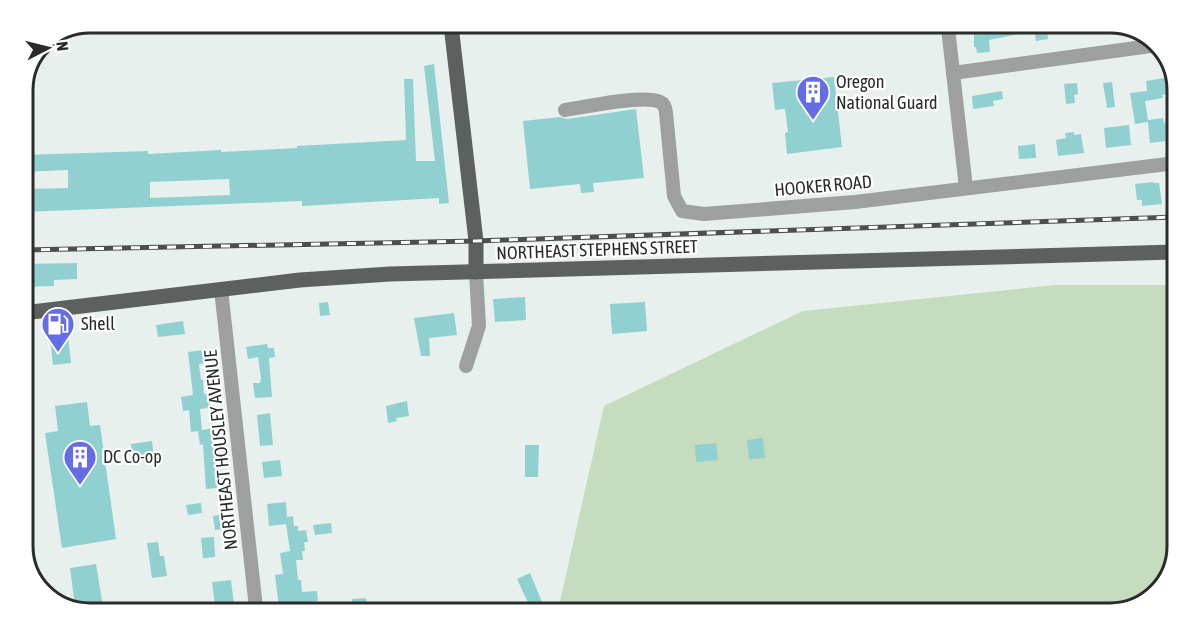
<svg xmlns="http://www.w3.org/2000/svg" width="1200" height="636" font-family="'Asap Condensed',sans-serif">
<rect width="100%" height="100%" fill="#e8f0ed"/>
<!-- green -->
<g fill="#c5dcbe">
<path d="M1056 285H1175L1170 576 1144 604 1110 613 558 610 604 406 803 311Z"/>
<path d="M32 533 40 589C26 576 23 552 23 534Z"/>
</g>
<!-- building -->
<g fill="#91d0d1" fill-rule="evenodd">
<path d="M974 28 1024 29 1025 33 989 40 990 52 977 53 976 47H974Z"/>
<path d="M1034 29H1047L1048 39 1036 41Z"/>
<path d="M434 64 449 203 439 204V198L302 206V201L23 212V189L68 188V170L23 172V155L148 151V154L221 150V152L297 148V146L406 140 404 79H413L416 161H435L424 66ZM229 179 230 195 150 198V182Z"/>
<path d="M1172 71 1176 87H1172L1173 93 1162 95 1163 98 1145 101 1148 120 1163 118 1164 123 1177 121V133L1165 135 1166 141 1150 143 1148 122 1135 124 1130 93 1147 91 1146 81 1164 78V72Z"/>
<path d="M834 77 842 147 787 154 785 133 788 132 785 109 775 110 772 83Z"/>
<path d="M1112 82 1115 107 1107 108 1103 83Z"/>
<path d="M1077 83 1078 94 1074 95 1075 103 1066 104 1064 84Z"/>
<path d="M1002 91 1003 99 993 101 994 106 973 109 972 96Z"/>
<path d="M636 109 644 178 593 183 594 192 581 193 580 184 530 189 523 121 560 117 567 119Z"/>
<path d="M1129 125 1131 145 1106 148 1104 128Z"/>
<path d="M1074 132V135L1081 134 1084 153 1058 156 1056 140 1066 138 1065 133Z"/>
<path d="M1035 144 1036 158 1019 159 1018 146Z"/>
<path d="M1153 182V183H1159L1162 204 1142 206V200H1137L1135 184Z"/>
<path d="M77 263V279L54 280V286L23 287V264Z"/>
<path d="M525 297 526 320 495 322 493 299Z"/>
<path d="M328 302 330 315 320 316 319 303Z"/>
<path d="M645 302 647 331 612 334 610 304Z"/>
<path d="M454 313 457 335 429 338 430 356H421L414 318Z"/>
<path d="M183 321 185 334 158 337 156 325Z"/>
<path d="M68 336 71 363 53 365 50 337Z"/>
<path d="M267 344 268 348H274L275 357 269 358 272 397 255 398 253 383H260L261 378 258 357 248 359 246 347Z"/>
<path d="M205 350 206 363 199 364 201 380H203L204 394 208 393 209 408 200 409 202 430 214 428 218 471H221L223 480H216L217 488 206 489 203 444 200 445 198 431 191 432 189 410 183 411 181 397 193 395 188 352Z"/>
<path d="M407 401 409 416 396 418 397 421 388 423 386 406Z"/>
<path d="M87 402 90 426 100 425 116 539 62 548 45 433 58 431 55 406Z"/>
<path d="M270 413 273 445 260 446 257 415Z"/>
<path d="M763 438 765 458 749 459 747 440Z"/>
<path d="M152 441 154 458 133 461 131 444Z"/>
<path d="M716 443 718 460 696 462 695 445Z"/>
<path d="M525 445H539L538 477H525Z"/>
<path d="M280 460 282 476 264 478 262 462Z"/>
<path d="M286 502 287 517 293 516 294 526H298V531L306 530 308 542H304L305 551H302L303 560H296L298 580H301L302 592 317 591 318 601 292 604 293 608H279L275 575 283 574 280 553 290 551 286 524 269 526 267 504Z"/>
<path d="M201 503 202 513 188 515 186 505Z"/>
<path d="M224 514 225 529 215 530 213 516Z"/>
<path d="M331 523 332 533 315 535 313 525Z"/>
<path d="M214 537 215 557 203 558 201 538Z"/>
<path d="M158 542 160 556H164L167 576 152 578 147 543Z"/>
<path d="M96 564 103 607 75 606 70 568Z"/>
<path d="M530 573 542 602 530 607 517 579Z"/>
<path d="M231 580 234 605 215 607 212 582Z"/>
<path d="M366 598 367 608H353L352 599Z"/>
</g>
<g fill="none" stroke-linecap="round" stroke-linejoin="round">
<!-- minor -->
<g stroke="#9da09e" stroke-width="14">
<path d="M948 28 966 188"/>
<path d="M953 73 1158 45"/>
<path d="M565 110C584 107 645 94 660 102 665 104 665 108 666 113L674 196 682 211 704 214 855 202 1176 163"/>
<path d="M221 289 256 608"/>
<path d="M466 366 479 326 476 272"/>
</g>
<!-- major -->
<g stroke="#5c605e" stroke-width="15">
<path d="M451 25 476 241V272"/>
<path d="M23 313 300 280 390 274 1175 252"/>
</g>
<defs>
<path id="rail" d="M23 250 476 241 1176 217"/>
</defs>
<!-- rail casing -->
<use href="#rail" stroke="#4b4f4e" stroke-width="5"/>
<!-- rail -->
<use href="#rail" stroke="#fff" stroke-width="3" stroke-dasharray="9" stroke-linecap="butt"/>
</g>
<!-- icons -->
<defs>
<symbol id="building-pin" viewBox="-11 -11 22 30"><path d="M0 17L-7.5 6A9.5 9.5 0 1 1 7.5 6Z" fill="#646de5" stroke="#fff"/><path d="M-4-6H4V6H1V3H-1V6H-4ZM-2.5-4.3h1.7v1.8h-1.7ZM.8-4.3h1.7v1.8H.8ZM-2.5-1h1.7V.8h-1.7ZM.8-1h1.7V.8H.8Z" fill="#fff"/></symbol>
<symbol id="fuel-pin" viewBox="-11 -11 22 30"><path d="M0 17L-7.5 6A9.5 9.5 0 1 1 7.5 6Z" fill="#646de5" stroke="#fff"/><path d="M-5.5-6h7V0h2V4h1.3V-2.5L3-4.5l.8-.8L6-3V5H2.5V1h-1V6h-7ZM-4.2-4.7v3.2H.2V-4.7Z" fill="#fff"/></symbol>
</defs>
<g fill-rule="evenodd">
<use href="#building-pin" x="794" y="73" width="38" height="52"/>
<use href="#fuel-pin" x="39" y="305" width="38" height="52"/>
<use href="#building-pin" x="61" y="438" width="38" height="52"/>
</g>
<g text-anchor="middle" stroke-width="4.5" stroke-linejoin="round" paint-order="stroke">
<!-- poi labels -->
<g font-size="18" fill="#292c2b" stroke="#fff" text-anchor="start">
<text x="836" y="88">Oregon<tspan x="836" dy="21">National Guard</tspan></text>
<text x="81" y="330">Shell</text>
<text x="103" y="463">DC Co-op</text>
</g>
<!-- street labels -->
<g font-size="18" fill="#292c2b" stroke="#fff">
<text transform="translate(823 186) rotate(-5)" y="6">HOOKER ROAD</text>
<text transform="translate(597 250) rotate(-2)" y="6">NORTHEAST STEPHENS STREET</text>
<text transform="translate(221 450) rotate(-96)" y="6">NORTHEAST HOUSLEY AVENUE</text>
</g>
</g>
<!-- crop -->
<path d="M0 0H1200V636H0ZM90 33H1110A57 57 0 0 1 1167 90V546A57 57 0 0 1 1110 603H90A57 57 0 0 1 33 546V90A57 57 0 0 1 90 33Z" fill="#fff" fill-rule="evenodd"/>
<path fill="none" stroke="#292c2b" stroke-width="3" d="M90 33H1110A57 57 0 0 1 1167 90V546A57 57 0 0 1 1110 603H90A57 57 0 0 1 33 546V90A57 57 0 0 1 90 33Z"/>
<!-- north arrow -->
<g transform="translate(48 48) rotate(83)" stroke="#ffffff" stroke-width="4.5" paint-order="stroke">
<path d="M0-4.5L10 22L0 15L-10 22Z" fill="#292c2b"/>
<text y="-9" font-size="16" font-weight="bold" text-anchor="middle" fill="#292c2b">N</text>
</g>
</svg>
